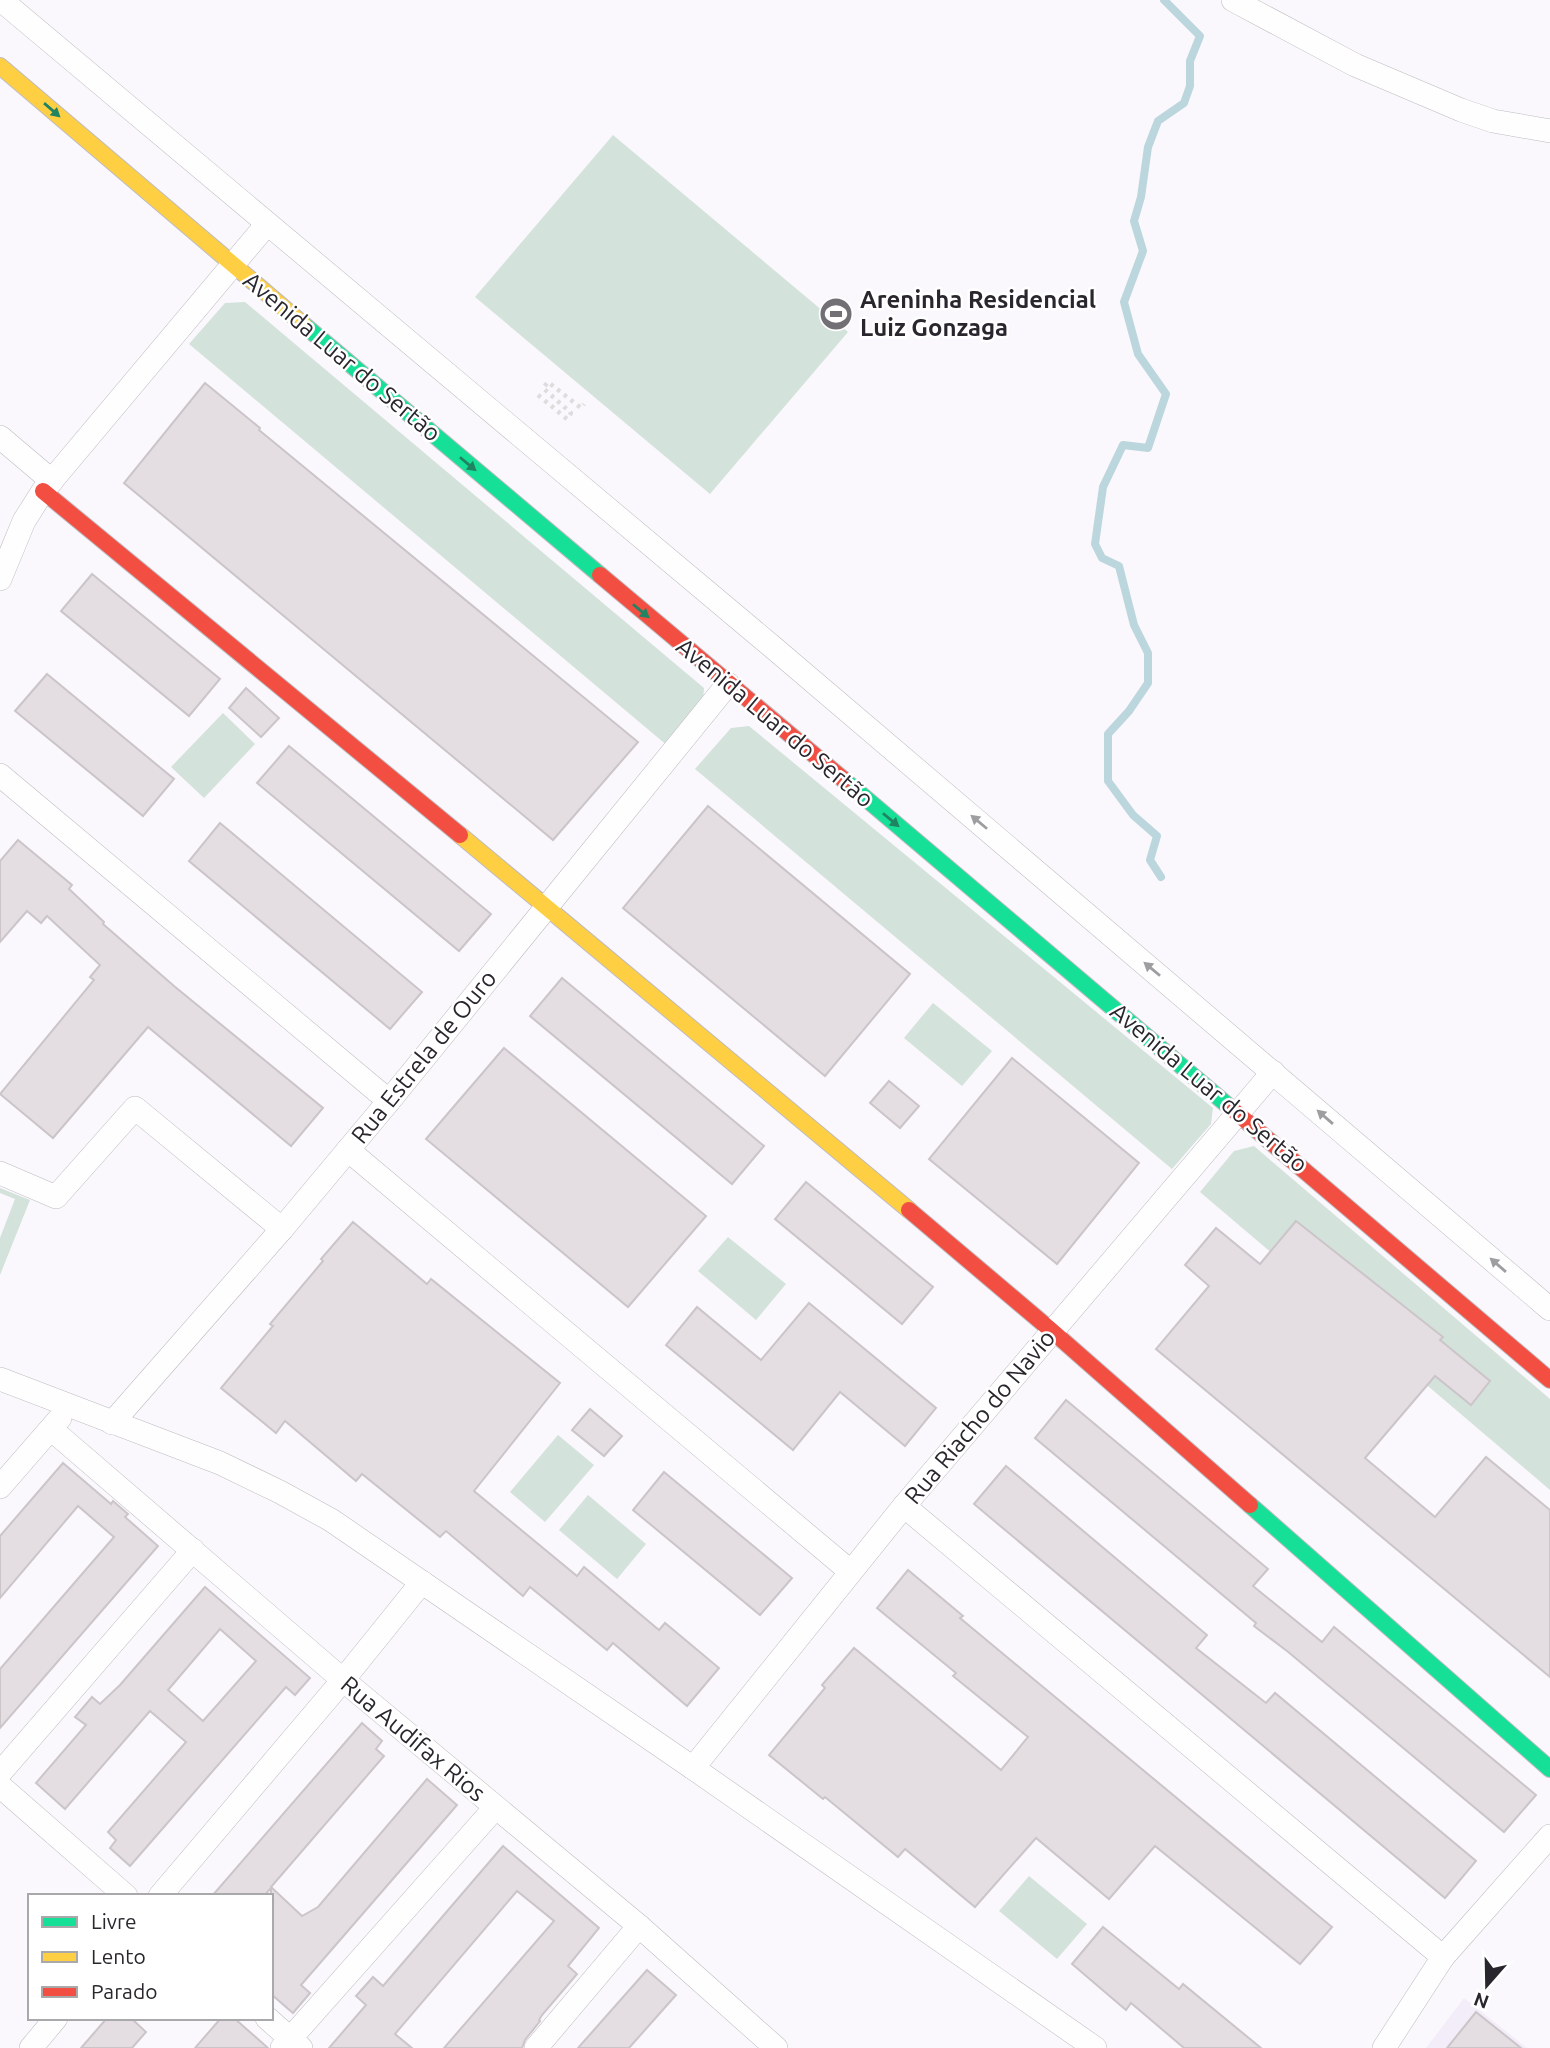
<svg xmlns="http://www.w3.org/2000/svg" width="1550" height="2048" font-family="Ubuntu,sans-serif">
<rect width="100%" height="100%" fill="#faf8fc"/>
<!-- built -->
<path fill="#f2edf9" d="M1464 1998 1527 2048H1426Z"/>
<!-- green -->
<g fill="#d3e2da">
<path d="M613 135 848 332 710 494 475 297Z"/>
<path d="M245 302 704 688 703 701 669 747 189 344 225 303Z"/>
<path d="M223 713 255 744 204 798 171 767Z"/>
<path d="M749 726 1213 1108 1211 1124 1172 1169 695 769 731 728Z"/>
<path d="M933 1003 992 1051 962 1086 904 1038Z"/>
<path d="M1254 1146 1550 1399V1490L1200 1192 1234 1151Z"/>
<path d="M0 1188 30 1200 0 1275V1238L15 1199 0 1193Z"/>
<path d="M728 1237 786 1284 756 1320 698 1271Z"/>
<path d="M558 1435 594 1465 545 1522 510 1492Z"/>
<path d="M588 1495 646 1544 617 1579 559 1530Z"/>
<path d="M1029 1876 1087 1924 1057 1959 999 1911Z"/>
</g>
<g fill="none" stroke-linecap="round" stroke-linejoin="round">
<!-- stream -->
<path stroke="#bbd6dd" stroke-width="8" d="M1161 877 1150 860 1157 836 1133 815 1108 781V734L1129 711 1148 683V653L1134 625 1119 566 1102 558 1095 544 1103 487 1123 445 1148 448 1166 394 1138 354 1124 302 1143 251 1134 221 1141 197 1148 147 1158 121 1184 103 1190 86V61L1200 36 1164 0"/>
</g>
<!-- building -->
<g fill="#e4dee2" stroke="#cbc5c9" stroke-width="2" fill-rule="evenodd">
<path d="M205 383 260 428 259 430 638 742 553 840 124 483Z"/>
<path d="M92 574 220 679 189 716 61 611Z"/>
<path d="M47 674 174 779 143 816 15 711Z"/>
<path d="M246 688 279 718 261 737 229 708Z"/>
<path d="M289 746 491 914 459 951 257 783Z"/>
<path d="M708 806 910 974 825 1076 623 908Z"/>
<path d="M220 823 422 992 390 1029 189 861Z"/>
<path d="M18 840 72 885 69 889 104 922 103 924 174 986 323 1108 291 1146 148 1027 53 1138 0 1094 94 980 90 977 100 965 47 916 41 923 27 911 0 942V861Z"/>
<path d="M562 978 764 1146 732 1184 530 1016Z"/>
<path d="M504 1048 706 1216 628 1307 426 1139Z"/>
<path d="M1012 1058 1139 1163 1057 1264 929 1159Z"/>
<path d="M889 1081 919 1106 900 1128 870 1103Z"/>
<path d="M806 1182 933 1287 902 1324 775 1219Z"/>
<path d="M1296 1221 1443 1337 1440 1340 1490 1381 1471 1405 1435 1376 1365 1458 1435 1517 1486 1457 1550 1510V1677L1156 1349 1209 1286 1185 1265 1216 1228 1260 1264Z"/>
<path d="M353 1222 427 1284 431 1279 560 1383 474 1491 577 1576 584 1567 659 1630 665 1623 719 1668 687 1706 613 1643 607 1650 530 1587 523 1596 446 1531 440 1537 362 1474 356 1481 285 1421 276 1433 221 1388 273 1326 270 1324 323 1261 321 1259Z"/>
<path d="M809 1303 936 1408 905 1446 840 1392 793 1450 666 1345 697 1307 761 1360Z"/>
<path d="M1066 1400 1268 1569 1253 1586 1322 1642 1334 1627 1536 1795 1504 1832 1287 1651 1254 1626 1256 1623 1035 1438Z"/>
<path d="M590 1409 622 1436 604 1456 572 1430Z"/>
<path d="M63 1463 111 1504 113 1501 128 1514 125 1517 158 1546 0 1728V1669L114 1537 78 1506 0 1598V1536Z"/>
<path d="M1006 1466 1207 1635 1196 1648 1266 1703 1275 1693 1476 1861 1445 1898 974 1504Z"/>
<path d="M664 1472 792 1578 760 1615 633 1510Z"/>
<path d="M908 1570 963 1616 960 1618 1332 1927 1300 1964 1155 1846 1109 1899 1036 1838 975 1907 905 1849 898 1857 825 1797 823 1799 769 1755 825 1688 822 1685 854 1648 1001 1770 1028 1737 953 1676 956 1673 877 1608Z"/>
<path d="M205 1587 310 1678 295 1695 286 1687 130 1866 110 1848 116 1840 108 1832 186 1742 150 1711 65 1809 36 1783 86 1725 75 1717 92 1697 100 1704 120 1685ZM220 1629 256 1661 203 1721 168 1690Z"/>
<path d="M362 1723 382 1741 376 1749 384 1756 271 1887 302 1916 318 1907 427 1779 457 1805 301 1985 310 1993 293 2013 271 1994V1888L264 1896H212Z"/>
<path d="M503 1846 599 1928 568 1966 577 1974 542 2015 539 2020 540 2021 525 2040 522 2048H444L554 1921 517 1891 395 2034 412 2048H329L366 2005 356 1996 373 1977 383 1986Z"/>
<path d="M1103 1927 1179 1989 1183 1984 1261 2048H1184L1131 2003 1126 2010 1072 1964Z"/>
<path d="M647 1970 676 1995 629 2048H578Z"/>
<path d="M1476 2012 1521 2048H1447Z"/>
<path d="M107 2018H131L146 2032 132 2048H81Z"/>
<path d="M221 2018H234L268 2048H195Z"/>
</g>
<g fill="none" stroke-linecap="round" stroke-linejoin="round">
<defs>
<g id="street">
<path d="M1 0 775 649 1550 1309"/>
<path d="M1233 0 1355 65 1461 110 1493 121 1550 131"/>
<path d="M0 437 52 481"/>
<path d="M0 579 24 521 43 491 267 224"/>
<path d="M0 775 389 1101"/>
<path d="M348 1150 850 1571"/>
<path d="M0 1173 56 1197 135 1108 282 1229"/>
<path d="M0 1379 220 1463 280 1492 331 1520 693 1768 1095 2048"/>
<path d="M112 1423 282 1229 389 1101 728 684"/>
<path d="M51 1429 343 1680 639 1926 776 2048"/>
<path d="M0 1487 60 1418"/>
<path d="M904 1506 1443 1957"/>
<path d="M693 1768 904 1506 1273 1072"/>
<path d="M0 1773 193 1550"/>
<path d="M0 1786 126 1896"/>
<path d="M160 1896 343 1680 422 1582"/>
<path d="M267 2018 301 2048"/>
<path d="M31 2048 56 2018"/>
<path d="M282 2048 495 1808"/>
<path d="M536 2048 639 1926"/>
<path d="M1384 2048 1443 1957 1550 1836"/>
</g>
<g id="fast">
<path d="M304 325 600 575"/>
<path d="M844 780 1232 1109"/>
<path d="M1250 1505 1550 1769"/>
</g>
<g id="slow">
<path d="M0 66 304 325"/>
<path d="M460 835 909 1210"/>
</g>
<g id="jam">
<path d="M43 491 460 835"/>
<path d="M600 575 844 780"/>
<path d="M1232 1109 1550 1380"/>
<path d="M909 1210 1052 1331 1250 1505"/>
</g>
</defs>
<!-- street casing -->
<use href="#street" stroke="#bebbc0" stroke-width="24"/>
<!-- fast casing -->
<use href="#fast" stroke="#bebbc0" stroke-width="18"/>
<!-- slow casing -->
<use href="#slow" stroke="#bebbc0" stroke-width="18"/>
<!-- jam casing -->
<use href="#jam" stroke="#bebbc0" stroke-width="18"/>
<!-- path -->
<path stroke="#ddddde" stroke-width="4.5" stroke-dasharray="3.5 5" stroke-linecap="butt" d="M538 395 567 419 571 413 543 388 548 382 581 408 584 404"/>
<!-- street -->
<use href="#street" stroke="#fefeff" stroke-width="23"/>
<!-- fast -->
<use href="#fast" stroke="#16e098" stroke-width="16"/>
<!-- slow -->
<use href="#slow" stroke="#ffcf43" stroke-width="16"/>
<!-- jam -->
<use href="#jam" stroke="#f24e42" stroke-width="16"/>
</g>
<!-- one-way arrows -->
<defs><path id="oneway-solid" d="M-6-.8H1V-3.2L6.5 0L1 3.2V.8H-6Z" transform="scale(1.75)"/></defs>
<g fill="#208362">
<use href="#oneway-solid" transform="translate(52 110) rotate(41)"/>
<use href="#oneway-solid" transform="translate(468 464) rotate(40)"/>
<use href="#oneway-solid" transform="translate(641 611) rotate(40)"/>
<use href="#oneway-solid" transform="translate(891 820) rotate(40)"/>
</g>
<g fill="#9e9da0">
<use href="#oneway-solid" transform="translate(979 822) rotate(-140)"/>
<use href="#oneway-solid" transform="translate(1152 969) rotate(-140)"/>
<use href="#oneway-solid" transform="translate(1325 1117) rotate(-139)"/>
<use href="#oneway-solid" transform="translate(1498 1265) rotate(-139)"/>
</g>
<!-- icons -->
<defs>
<symbol id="stadium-disc" viewBox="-11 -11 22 22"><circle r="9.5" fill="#727075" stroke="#fff"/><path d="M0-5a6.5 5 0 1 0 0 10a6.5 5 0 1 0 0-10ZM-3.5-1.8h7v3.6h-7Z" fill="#fff"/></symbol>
</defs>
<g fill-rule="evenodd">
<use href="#stadium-disc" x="817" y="295" width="38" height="38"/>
</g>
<g text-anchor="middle" stroke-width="5" stroke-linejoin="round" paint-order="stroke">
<!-- poi labels -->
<g font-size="24" font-weight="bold" fill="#29262d" stroke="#fff" text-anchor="start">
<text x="860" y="308">Areninha Residencial<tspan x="860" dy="28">Luiz Gonzaga</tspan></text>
</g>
<!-- street labels -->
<g font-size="24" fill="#29262d" stroke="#fff">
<text transform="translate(342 357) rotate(40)" y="8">Avenida Luar do Sertão</text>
<text transform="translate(775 723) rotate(40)" y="8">Avenida Luar do Sertão</text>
<text transform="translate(424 1057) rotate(-51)" y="8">Rua Estrela de Ouro</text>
<text transform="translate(1209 1088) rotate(40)" y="8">Avenida Luar do Sertão</text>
<text transform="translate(980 1417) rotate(-50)" y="8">Rua Riacho do Navio</text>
<text transform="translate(413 1739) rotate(40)" y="8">Rua Audifax Rios</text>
</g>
</g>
<!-- legend -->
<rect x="28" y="1894" width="245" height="126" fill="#ffffff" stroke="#a9a8ab" stroke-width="2"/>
<rect x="42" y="1917" width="35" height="10" fill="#16e098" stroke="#a9a8ab" stroke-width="2"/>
<text x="91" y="1929" font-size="21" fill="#29262d">Livre</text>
<rect x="42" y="1952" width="35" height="10" fill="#ffcf43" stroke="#a9a8ab" stroke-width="2"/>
<text x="91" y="1964" font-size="21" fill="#29262d">Lento</text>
<rect x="42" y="1987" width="35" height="10" fill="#f24e42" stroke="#a9a8ab" stroke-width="2"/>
<text x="91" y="1999" font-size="21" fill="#29262d">Parado</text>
<!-- north arrow -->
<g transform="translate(1487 1985) rotate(200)" stroke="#ffffff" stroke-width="5" paint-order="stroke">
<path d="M0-5L12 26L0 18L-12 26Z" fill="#29262d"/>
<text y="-10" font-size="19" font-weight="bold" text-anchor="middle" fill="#29262d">N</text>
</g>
</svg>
